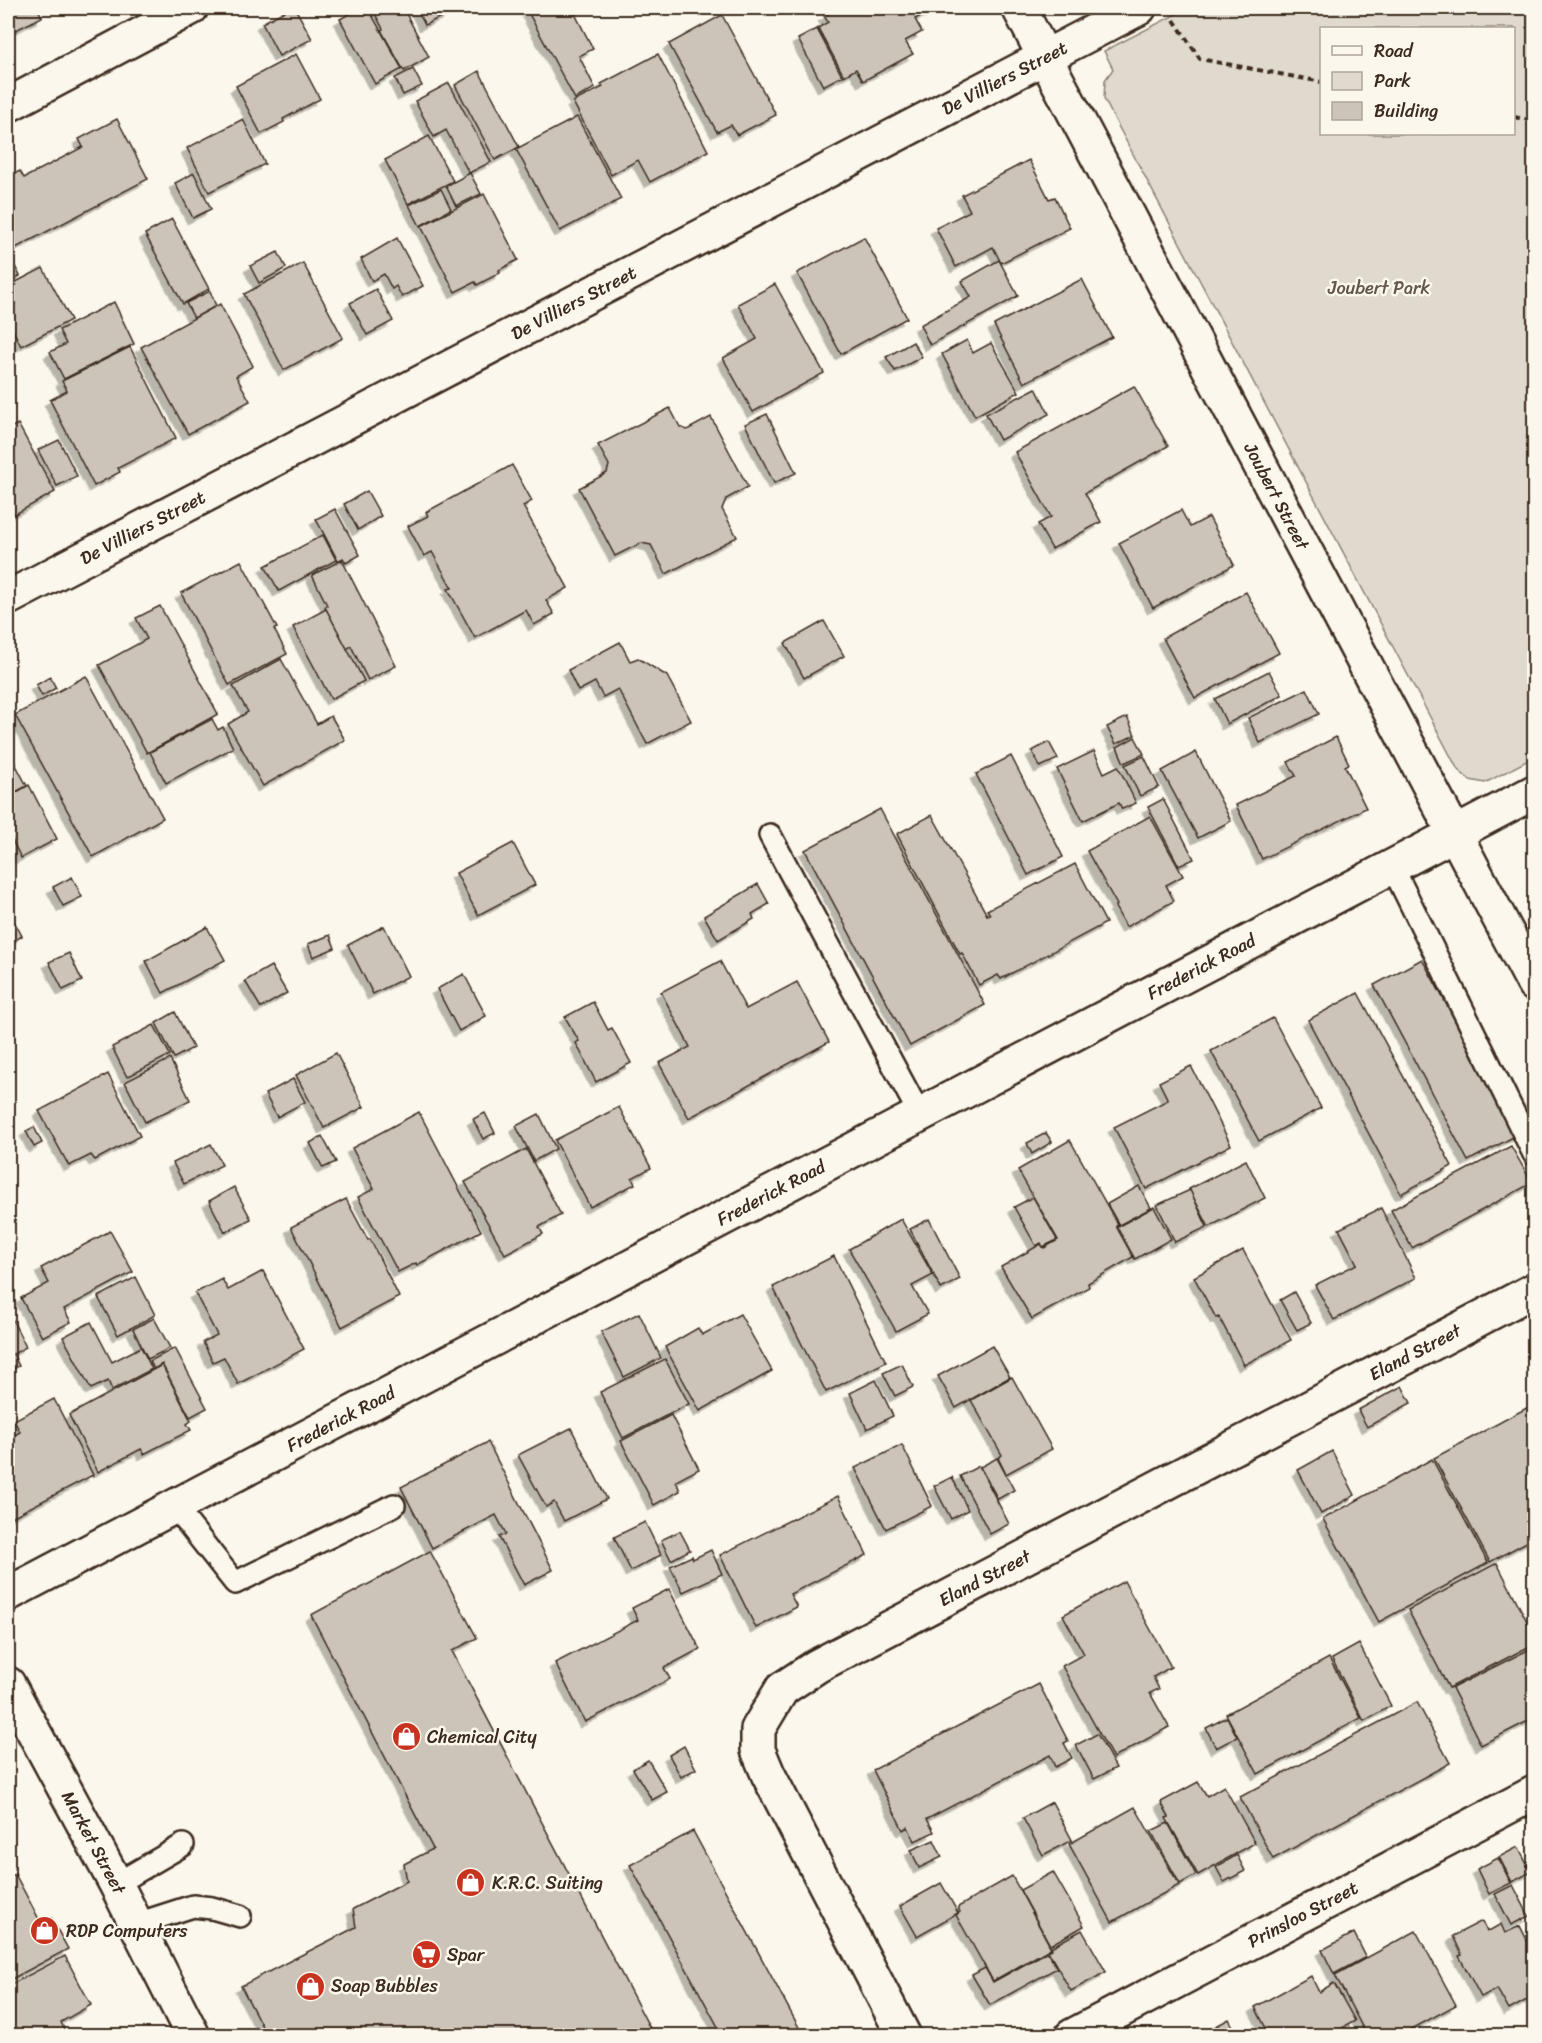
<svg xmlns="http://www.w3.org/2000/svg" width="1542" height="2043" font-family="Sriracha,sans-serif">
<defs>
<filter id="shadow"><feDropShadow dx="-5.5" dy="5.5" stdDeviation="0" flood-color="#0004"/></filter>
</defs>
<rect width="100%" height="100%" fill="#fbf7ec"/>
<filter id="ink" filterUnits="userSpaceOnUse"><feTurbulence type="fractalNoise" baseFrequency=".0167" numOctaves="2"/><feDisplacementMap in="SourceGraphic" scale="12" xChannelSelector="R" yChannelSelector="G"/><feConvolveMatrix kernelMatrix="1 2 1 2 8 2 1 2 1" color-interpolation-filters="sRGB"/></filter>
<g filter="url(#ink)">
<!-- green -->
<path fill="#dfd9ce" stroke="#8d8276" stroke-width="1.5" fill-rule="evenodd" d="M1188 8H1534V757L1485 783 1470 780 1458 770 1104 99 1105 80 1113 69 1104 51ZM1322 28H1514V134H1322Z"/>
<!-- building -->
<g fill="#ccc4b9" stroke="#3b2a1e" stroke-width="1.5" filter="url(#shadow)">
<path d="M8 8H40L38 9 42 17 8 34Z"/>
<path d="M290 8H295L312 39 279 56 262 23Z"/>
<path d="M360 8H368L402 69 375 84 340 19Z"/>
<path d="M372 8H403L429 57 404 71 381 30 383 29Z"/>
<path d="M416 8H458L425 25Z"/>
<path d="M535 8H572L593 49 579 56 595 88 575 99 528 12Z"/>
<path d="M840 8H936L915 19 922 32 905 41 913 54 863 81 856 69 844 76 818 28 828 22 824 16Z"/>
<path d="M722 15 776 115 737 135 731 125 717 132 669 44Z"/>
<path d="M817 29 842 76 823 86 798 39Z"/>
<path d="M296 54 320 99 283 119 284 122 261 134 236 86Z"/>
<path d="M658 54 708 151 650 182 638 160 611 175 573 102 603 87 601 84Z"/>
<path d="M413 69 422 86 403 95 395 78Z"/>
<path d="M479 71 519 147 495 160 455 85Z"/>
<path d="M449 83 491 162 469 173 446 130 434 137 415 101Z"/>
<path d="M577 117 621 199 560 231 516 149Z"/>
<path d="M117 119 148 179 8 252V177L20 171 24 178 83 147 79 139Z"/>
<path d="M243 119 265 164 209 192 187 148Z"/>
<path d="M429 136 453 181 408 204 385 160Z"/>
<path d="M1029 160 1049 199 1055 197 1070 228 1001 263 993 247 956 267 936 228 970 211 962 195Z"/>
<path d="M194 173 211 209 193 218 175 183Z"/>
<path d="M470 173 481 194 456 206 446 186Z"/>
<path d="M441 189 451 209 420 226 409 205Z"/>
<path d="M484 194 518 260 499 270 500 273 477 285 475 282 455 292 421 226Z"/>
<path d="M172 219 209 289 183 304 145 234Z"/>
<path d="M864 237 907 318 841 354 797 273Z"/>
<path d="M397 238 423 286 402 297 396 286 392 289 384 274 372 281 361 259Z"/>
<path d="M278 252 286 268 259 283 250 266Z"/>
<path d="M8 253 20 276 8 283Z"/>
<path d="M999 260 1018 296 930 345 920 325 971 297 962 281Z"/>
<path d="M303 263 343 338 284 370 244 294Z"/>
<path d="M43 268 71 320 21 346 8 320V286Z"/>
<path d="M1082 279 1112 337 1024 383 994 325Z"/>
<path d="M775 284 824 373 753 412 723 358 757 339 738 304Z"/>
<path d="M376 289 393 321 367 335 350 303Z"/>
<path d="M210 291 216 306 194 318 186 303Z"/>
<path d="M114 302 134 344 64 379 50 352 66 344 59 330Z"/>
<path d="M220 304 253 366 236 376 250 401 188 434 141 347Z"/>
<path d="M967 340 973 353 991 343 1019 392 975 416 942 354Z"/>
<path d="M913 342 922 357 895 371 886 357Z"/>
<path d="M130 347 176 438 118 468 120 472 94 486 50 400 67 391 62 381Z"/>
<path d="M1134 386 1168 446 1085 493 1101 522 1052 549 1038 524 1051 517 1015 452Z"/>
<path d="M1036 388 1049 414 1000 440 986 414Z"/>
<path d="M670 408 680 427 687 430 711 417 748 487 726 499 722 509 737 537 666 574 651 545 641 543 615 556 579 488 607 473 609 465 598 445Z"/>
<path d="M767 414 796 473 774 483 745 424Z"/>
<path d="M18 424 55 492 8 518V429Z"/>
<path d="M59 440 77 476 57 486 38 450Z"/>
<path d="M512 465 532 501 523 506 568 588 546 600 554 614 534 625 526 610 475 638 448 589 452 588 432 552 424 556 408 526 428 516 426 512Z"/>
<path d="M367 491 381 516 358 530 344 504Z"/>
<path d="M335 509 360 555 346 563 343 558 338 561 316 519Z"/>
<path d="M1181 510 1190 527 1209 517 1234 565 1153 608 1119 543Z"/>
<path d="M323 535 336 560 279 591 265 566Z"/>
<path d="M342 560 396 666 368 680 351 646 347 649 325 607 327 605 312 575Z"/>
<path d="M241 561 277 628 274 629 287 654 229 685 181 593Z"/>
<path d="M1246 592 1279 653 1195 698 1163 638Z"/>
<path d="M160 606 218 714 147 753 99 665 147 639 136 618Z"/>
<path d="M326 609 364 681 331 699 293 627Z"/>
<path d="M824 621 844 656 804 678 785 643Z"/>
<path d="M620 642 630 661 638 658 667 676 691 721 647 744 618 689 603 697 595 682 578 691 568 670Z"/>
<path d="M281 659 317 724 331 716 345 740 263 786 228 724 248 712 233 686Z"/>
<path d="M1269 671 1282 695 1227 724 1215 699Z"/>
<path d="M86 676 163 818 93 857 15 715Z"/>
<path d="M50 677 56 688 42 696 36 685Z"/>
<path d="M1307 689 1319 714 1260 743 1248 718Z"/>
<path d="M1127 717 1135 735 1116 744 1107 727Z"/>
<path d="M212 719 218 730 223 727 233 748 166 783 150 752Z"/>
<path d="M1135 737 1144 754 1124 763 1117 747Z"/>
<path d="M1336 737 1349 764 1345 766 1366 808 1262 859 1236 805 1296 776 1288 762Z"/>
<path d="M1049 742 1058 759 1040 767 1032 751Z"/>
<path d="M8 750 27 786 8 796Z"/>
<path d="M1094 751 1104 773 1118 766 1136 803 1122 809 1119 803 1083 821 1057 769Z"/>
<path d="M1196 752 1231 821 1198 838 1162 771Z"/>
<path d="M1011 756 1063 857 1028 875 976 774Z"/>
<path d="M1144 756 1159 787 1140 796 1125 765Z"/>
<path d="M29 785 57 839 21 858 8 832V797Z"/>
<path d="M1163 799 1194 859 1179 866 1148 807Z"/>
<path d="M880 809 985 1005 910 1046 805 850Z"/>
<path d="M932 815 987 915 990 914 987 910 1075 864 1106 923 1001 979 998 975 979 985 962 953 960 954 897 834Z"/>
<path d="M1150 816 1183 876 1166 885 1174 901 1126 927 1115 907 1117 905 1087 851Z"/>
<path d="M513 843 535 885 478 915 456 873Z"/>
<path d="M72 877 82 897 63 906 53 887Z"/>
<path d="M758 884 769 904 752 914 754 919 718 940 704 916Z"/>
<path d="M8 910 22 936 8 945Z"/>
<path d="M384 926 409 976 373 994 348 945Z"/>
<path d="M207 927 225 960 163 993 146 961Z"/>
<path d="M330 935 335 948 313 957 308 944Z"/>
<path d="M69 953 82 981 63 990 49 962Z"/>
<path d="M1422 959 1517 1135 1468 1161 1374 985Z"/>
<path d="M720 961 746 1009 797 982 829 1042 689 1118 659 1063 690 1047 661 992Z"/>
<path d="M271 966 287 993 261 1008 245 981Z"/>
<path d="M464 974 486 1016 459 1031 437 989Z"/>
<path d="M1358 993 1452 1166 1401 1194 1308 1020Z"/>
<path d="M593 1002 608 1030 612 1028 631 1063 596 1082 576 1043 579 1041 565 1017Z"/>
<path d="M175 1012 193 1048 174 1058 156 1023Z"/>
<path d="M1273 1018 1321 1108 1259 1141 1211 1051Z"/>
<path d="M154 1025 170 1055 127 1077 112 1047Z"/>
<path d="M336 1053 364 1107 324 1128 296 1075Z"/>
<path d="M170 1059 190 1100 145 1122 125 1082Z"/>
<path d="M1191 1066 1231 1145 1146 1189 1114 1127 1168 1100 1159 1082Z"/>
<path d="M108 1074 140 1136 95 1160 91 1155 69 1166 39 1111Z"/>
<path d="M293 1079 305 1102 277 1117 265 1094Z"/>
<path d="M619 1107 651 1168 632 1178 635 1184 590 1207 555 1140Z"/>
<path d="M419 1112 481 1231 417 1265 416 1263 398 1272 358 1197 374 1189 352 1148Z"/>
<path d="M485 1113 495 1133 483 1139 473 1119Z"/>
<path d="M539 1114 556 1149 534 1161 516 1126Z"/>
<path d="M34 1127 42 1143 34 1147 26 1131Z"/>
<path d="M1046 1133 1052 1142 1032 1154 1027 1143Z"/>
<path d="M322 1136 336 1162 323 1168 310 1143Z"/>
<path d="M1070 1140 1118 1225 1116 1226 1133 1257 1088 1283 1089 1287 1032 1319 1001 1267 1041 1244 1044 1248 1058 1240 1018 1170Z"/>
<path d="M211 1144 222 1165 184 1184 173 1163Z"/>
<path d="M1511 1146 1532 1183 1412 1248 1391 1210Z"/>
<path d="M526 1149 561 1215 539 1227 543 1234 505 1254 465 1182Z"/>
<path d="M1246 1160 1265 1198 1209 1227 1189 1189Z"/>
<path d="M1139 1186 1151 1208 1119 1225 1107 1204Z"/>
<path d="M234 1187 251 1219 225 1232 209 1201Z"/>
<path d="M1190 1190 1207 1227 1175 1242 1157 1205Z"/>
<path d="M1033 1197 1057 1240 1043 1247 1041 1243 1036 1246 1014 1207Z"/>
<path d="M346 1199 368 1240 370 1239 399 1297 342 1327 291 1227Z"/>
<path d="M1154 1207 1171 1239 1135 1259 1117 1227Z"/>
<path d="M1381 1208 1416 1278 1334 1320 1315 1285 1357 1264 1339 1229Z"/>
<path d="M901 1219 933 1275 912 1286 928 1314 896 1331 849 1249Z"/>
<path d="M929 1219 960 1279 941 1289 910 1229Z"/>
<path d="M110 1231 133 1272 64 1309 71 1322 42 1337 21 1298 49 1283 41 1268Z"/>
<path d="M1243 1250 1291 1340 1244 1365 1219 1317 1216 1318 1194 1277Z"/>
<path d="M834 1256 886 1362 826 1392 773 1287Z"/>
<path d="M263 1271 304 1349 238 1384 224 1357 213 1362 203 1342 217 1335 195 1293 222 1279 228 1290Z"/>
<path d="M136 1277 155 1315 118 1335 98 1297Z"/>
<path d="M1294 1292 1311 1323 1297 1330 1280 1300Z"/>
<path d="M8 1311 26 1347 13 1354 19 1366 8 1372Z"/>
<path d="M639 1313 661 1358 624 1377 601 1332Z"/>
<path d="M740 1314 772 1371 700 1411 665 1347 698 1328 702 1335Z"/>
<path d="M154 1318 170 1348 148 1359 133 1329Z"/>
<path d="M91 1322 112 1362 141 1347 152 1369 112 1390 108 1381 91 1389 63 1337Z"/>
<path d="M992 1346 1010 1377 956 1408 938 1376Z"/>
<path d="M175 1348 207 1408 190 1417 162 1364 154 1369 150 1361Z"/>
<path d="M665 1359 689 1404 623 1438 600 1392Z"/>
<path d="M902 1364 913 1387 895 1396 883 1373Z"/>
<path d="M162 1365 191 1421 187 1424 191 1430 144 1454 141 1449 98 1472 69 1415Z"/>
<path d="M1012 1377 1052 1449 1006 1474 998 1458 1002 1455 971 1400Z"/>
<path d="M876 1380 893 1416 867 1429 850 1393Z"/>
<path d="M1402 1386 1411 1403 1367 1427 1358 1410Z"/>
<path d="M54 1399 93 1475 8 1519V1439L20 1432 14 1420Z"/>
<path d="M1534 1404V1538L1490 1562 1434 1458Z"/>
<path d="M671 1415 699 1469 676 1481 680 1491 654 1505 621 1441Z"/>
<path d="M571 1428 607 1499 564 1521 554 1502 546 1507 518 1455Z"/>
<path d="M488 1442 553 1570 524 1585 499 1537 506 1534 496 1515 432 1548 401 1487Z"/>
<path d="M902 1445 932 1506 886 1529 855 1468Z"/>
<path d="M1332 1451 1355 1495 1321 1514 1298 1470Z"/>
<path d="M997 1458 1014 1490 998 1499 980 1467Z"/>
<path d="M1432 1459 1488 1563 1379 1622 1323 1519Z"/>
<path d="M979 1466 1009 1524 990 1534 960 1476Z"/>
<path d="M952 1477 968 1510 951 1519 934 1486Z"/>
<path d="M838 1496 867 1555 790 1594 797 1607 756 1628 720 1555Z"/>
<path d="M645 1522 661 1555 631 1571 614 1537Z"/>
<path d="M680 1531 690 1550 671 1560 661 1540Z"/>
<path d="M711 1550 722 1574 683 1592 670 1566 692 1556 693 1559Z"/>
<path d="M430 1551 477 1638 452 1651 654 2036H267L241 1986 356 1927 353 1909 407 1881 404 1864 433 1849 311 1615Z"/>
<path d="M1497 1563 1534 1635V1644L1449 1688 1408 1610Z"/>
<path d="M1124 1581 1171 1667 1153 1677 1159 1689 1150 1693 1169 1727 1113 1758 1062 1666 1084 1654 1063 1615Z"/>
<path d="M669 1589 700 1649 664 1668 670 1679 585 1722 555 1663 638 1620 632 1608Z"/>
<path d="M1359 1644 1391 1706 1364 1721 1332 1659Z"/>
<path d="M1534 1647V1718L1481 1745 1452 1688Z"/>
<path d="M1329 1658 1361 1718 1258 1774 1226 1714Z"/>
<path d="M1039 1684 1068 1741 1064 1743 1072 1758 1055 1767 1050 1755 927 1819 934 1832 915 1841 908 1827 903 1830 873 1770Z"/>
<path d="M1417 1702 1450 1763 1273 1859 1240 1797Z"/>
<path d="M1227 1717 1237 1737 1216 1748 1206 1728Z"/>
<path d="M1097 1734 1116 1768 1094 1779 1076 1745Z"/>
<path d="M684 1746 696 1769 681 1777 669 1755Z"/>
<path d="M648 1760 667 1792 652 1800 633 1769Z"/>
<path d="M1198 1782 1207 1796 1224 1786 1255 1843 1198 1875 1166 1818 1169 1817 1161 1802Z"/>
<path d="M1052 1802 1072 1840 1043 1855 1023 1818Z"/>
<path d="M1135 1807 1179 1885 1112 1922 1069 1844Z"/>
<path d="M1168 1823 1196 1875 1180 1884 1151 1831Z"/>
<path d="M693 1831 803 2035 801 2036H723L630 1865Z"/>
<path d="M934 1840 942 1857 919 1868 911 1850Z"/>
<path d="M1518 1847 1531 1872 1512 1882 1499 1857Z"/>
<path d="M1237 1855 1245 1871 1224 1882 1216 1867Z"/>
<path d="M1498 1858 1511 1883 1489 1894 1477 1869Z"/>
<path d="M1053 1872 1084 1926 1050 1945 1020 1890Z"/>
<path d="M15 1874 41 1923 51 1918 68 1949 8 1981V1878Z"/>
<path d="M1012 1876 1051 1948 993 1981 956 1915 960 1912 958 1907Z"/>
<path d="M941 1883 958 1913 917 1936 900 1906Z"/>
<path d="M1513 1885 1529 1916 1511 1925 1495 1894Z"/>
<path d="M1482 1921 1487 1932 1501 1924 1505 1933 1520 1926 1534 1954V1996L1509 2010 1497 1989 1481 1997 1459 1956 1462 1955 1453 1936Z"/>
<path d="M1082 1930 1106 1972 1071 1991 1048 1951 1052 1949 1051 1947Z"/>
<path d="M1416 1931 1456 2005 1399 2036H1367L1335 1975Z"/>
<path d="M1354 1933 1366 1957 1334 1974 1322 1950Z"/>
<path d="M1047 1952 1057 1968 990 2005 972 1975 985 1968 993 1982Z"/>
<path d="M65 1956 91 2005 61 2022 65 2031 57 2036H8V1986Z"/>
<path d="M1311 1976 1319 1992 1334 1983 1355 2021 1328 2036H1270L1255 2007Z"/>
<path d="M1229 2019 1238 2036H1198Z"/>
</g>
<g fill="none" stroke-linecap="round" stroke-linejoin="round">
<defs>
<g id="service">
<path d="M770 835 920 1115"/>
<path d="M1392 866 1534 1154"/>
<path d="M175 1507 235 1583 394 1505"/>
<path d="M116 1884 183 1845"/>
<path d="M137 1924 193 1906 212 1908 240 1916"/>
</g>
<g id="minor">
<path id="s1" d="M1019 8 1534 984"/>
<path d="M8 105 191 8"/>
<path id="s2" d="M8 598 1139 8"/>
<path id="s3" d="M8 1594 1534 792"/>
<path id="s4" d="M904 2036 768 1774 758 1750V1729L782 1689 817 1666 1534 1290"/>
<path id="s5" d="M1072 2036 1534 1793"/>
</g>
<g id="tertiary">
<path id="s6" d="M8 1684 116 1884 193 2036"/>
</g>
</defs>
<!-- service casing -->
<use href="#service" stroke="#3b2a1e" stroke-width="26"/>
<!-- minor casing -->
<use href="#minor" stroke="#3b2a1e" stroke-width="38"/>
<!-- tertiary casing -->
<use href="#tertiary" stroke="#3b2a1e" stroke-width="38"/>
<!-- path -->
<g stroke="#3b2a1e" stroke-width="4" stroke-dasharray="6 4.5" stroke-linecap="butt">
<path d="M1174 20 1200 59 1322 82"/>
<path d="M1514 117 1534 121"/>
</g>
<!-- service -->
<use href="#service" stroke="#fbf7ec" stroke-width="21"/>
<!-- minor -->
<use href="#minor" stroke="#fbf7ec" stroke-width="33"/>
<!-- tertiary -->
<use href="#tertiary" stroke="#fbf7ec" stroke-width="33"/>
</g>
</g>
<!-- icons -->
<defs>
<symbol id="shop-disc" viewBox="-11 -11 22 22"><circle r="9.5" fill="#c8321e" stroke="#fbf7ec"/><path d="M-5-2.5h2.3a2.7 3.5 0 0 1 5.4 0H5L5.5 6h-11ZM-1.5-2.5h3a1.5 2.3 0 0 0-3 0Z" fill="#fff"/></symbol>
<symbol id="supermarket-disc" viewBox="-11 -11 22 22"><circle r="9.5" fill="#c8321e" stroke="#fbf7ec"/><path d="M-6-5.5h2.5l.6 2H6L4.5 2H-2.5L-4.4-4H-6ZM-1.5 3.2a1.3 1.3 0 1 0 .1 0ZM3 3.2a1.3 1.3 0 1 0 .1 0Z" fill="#fff"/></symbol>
</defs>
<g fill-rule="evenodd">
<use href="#shop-disc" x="390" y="1720" width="33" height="33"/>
<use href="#shop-disc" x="454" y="1866" width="33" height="33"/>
<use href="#shop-disc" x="28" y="1914" width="33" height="33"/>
<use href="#supermarket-disc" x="410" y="1938" width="33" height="33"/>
<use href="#shop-disc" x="294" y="1970" width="33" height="33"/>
</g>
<g text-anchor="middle" stroke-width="5" stroke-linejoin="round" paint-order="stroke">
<!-- street labels -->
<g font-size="18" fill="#3b2a1e" stroke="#fbf7ec">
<text dy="6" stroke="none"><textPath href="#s2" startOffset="1124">De Villiers Street</textPath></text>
<text dy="6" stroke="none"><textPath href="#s2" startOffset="638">De Villiers Street</textPath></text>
<text dy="6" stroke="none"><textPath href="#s1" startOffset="552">Joubert Street</textPath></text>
<text dy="6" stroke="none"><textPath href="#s2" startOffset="152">De Villiers Street</textPath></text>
<text dy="6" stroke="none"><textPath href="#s3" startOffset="1348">Frederick Road</textPath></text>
<text dy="6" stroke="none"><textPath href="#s3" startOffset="862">Frederick Road</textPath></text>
<text dy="6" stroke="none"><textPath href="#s4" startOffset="1106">Eland Street</textPath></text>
<text dy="6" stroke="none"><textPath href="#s3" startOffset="376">Frederick Road</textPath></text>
<text dy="6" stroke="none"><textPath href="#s4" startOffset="620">Eland Street</textPath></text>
<text dy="6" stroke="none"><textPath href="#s6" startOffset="180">Market Street</textPath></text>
<text dy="6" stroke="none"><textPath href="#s5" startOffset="261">Prinsloo Street</textPath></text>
</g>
<!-- park labels -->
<g font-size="18" fill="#64564a" stroke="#fbf7ec">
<text x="1379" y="294">Joubert Park</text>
</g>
<!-- poi labels -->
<g font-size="18" fill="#3b2a1e" stroke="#fbf7ec" text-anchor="start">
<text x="427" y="1743">Chemical City</text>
<text x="492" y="1889">K.R.C. Suiting</text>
<text x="66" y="1937">RDP Computers</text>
<text x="447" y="1961">Spar</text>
<text x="331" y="1992">Soap Bubbles</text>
</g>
</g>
<!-- margin -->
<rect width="1542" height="2043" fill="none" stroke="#fbf7ec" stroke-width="30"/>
<rect x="15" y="15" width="1512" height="2013" fill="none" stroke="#3b2a1e" stroke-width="2" filter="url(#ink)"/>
<!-- legend -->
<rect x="1320" y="27" width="195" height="108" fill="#fbf7ec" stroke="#aea59a" stroke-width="1.5"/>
<rect x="1332" y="46" width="30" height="9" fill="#fbf7ec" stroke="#aea59a" stroke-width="1.5"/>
<text x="1374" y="57" font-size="18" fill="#3b2a1e">Road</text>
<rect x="1332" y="72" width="30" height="18" fill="#dfd9ce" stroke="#aea59a" stroke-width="1.5"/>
<text x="1374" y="87" font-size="18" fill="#3b2a1e">Park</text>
<rect x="1332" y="102" width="30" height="18" fill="#ccc4b9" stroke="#aea59a" stroke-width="1.5"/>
<text x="1374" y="117" font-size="18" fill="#3b2a1e">Building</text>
</svg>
